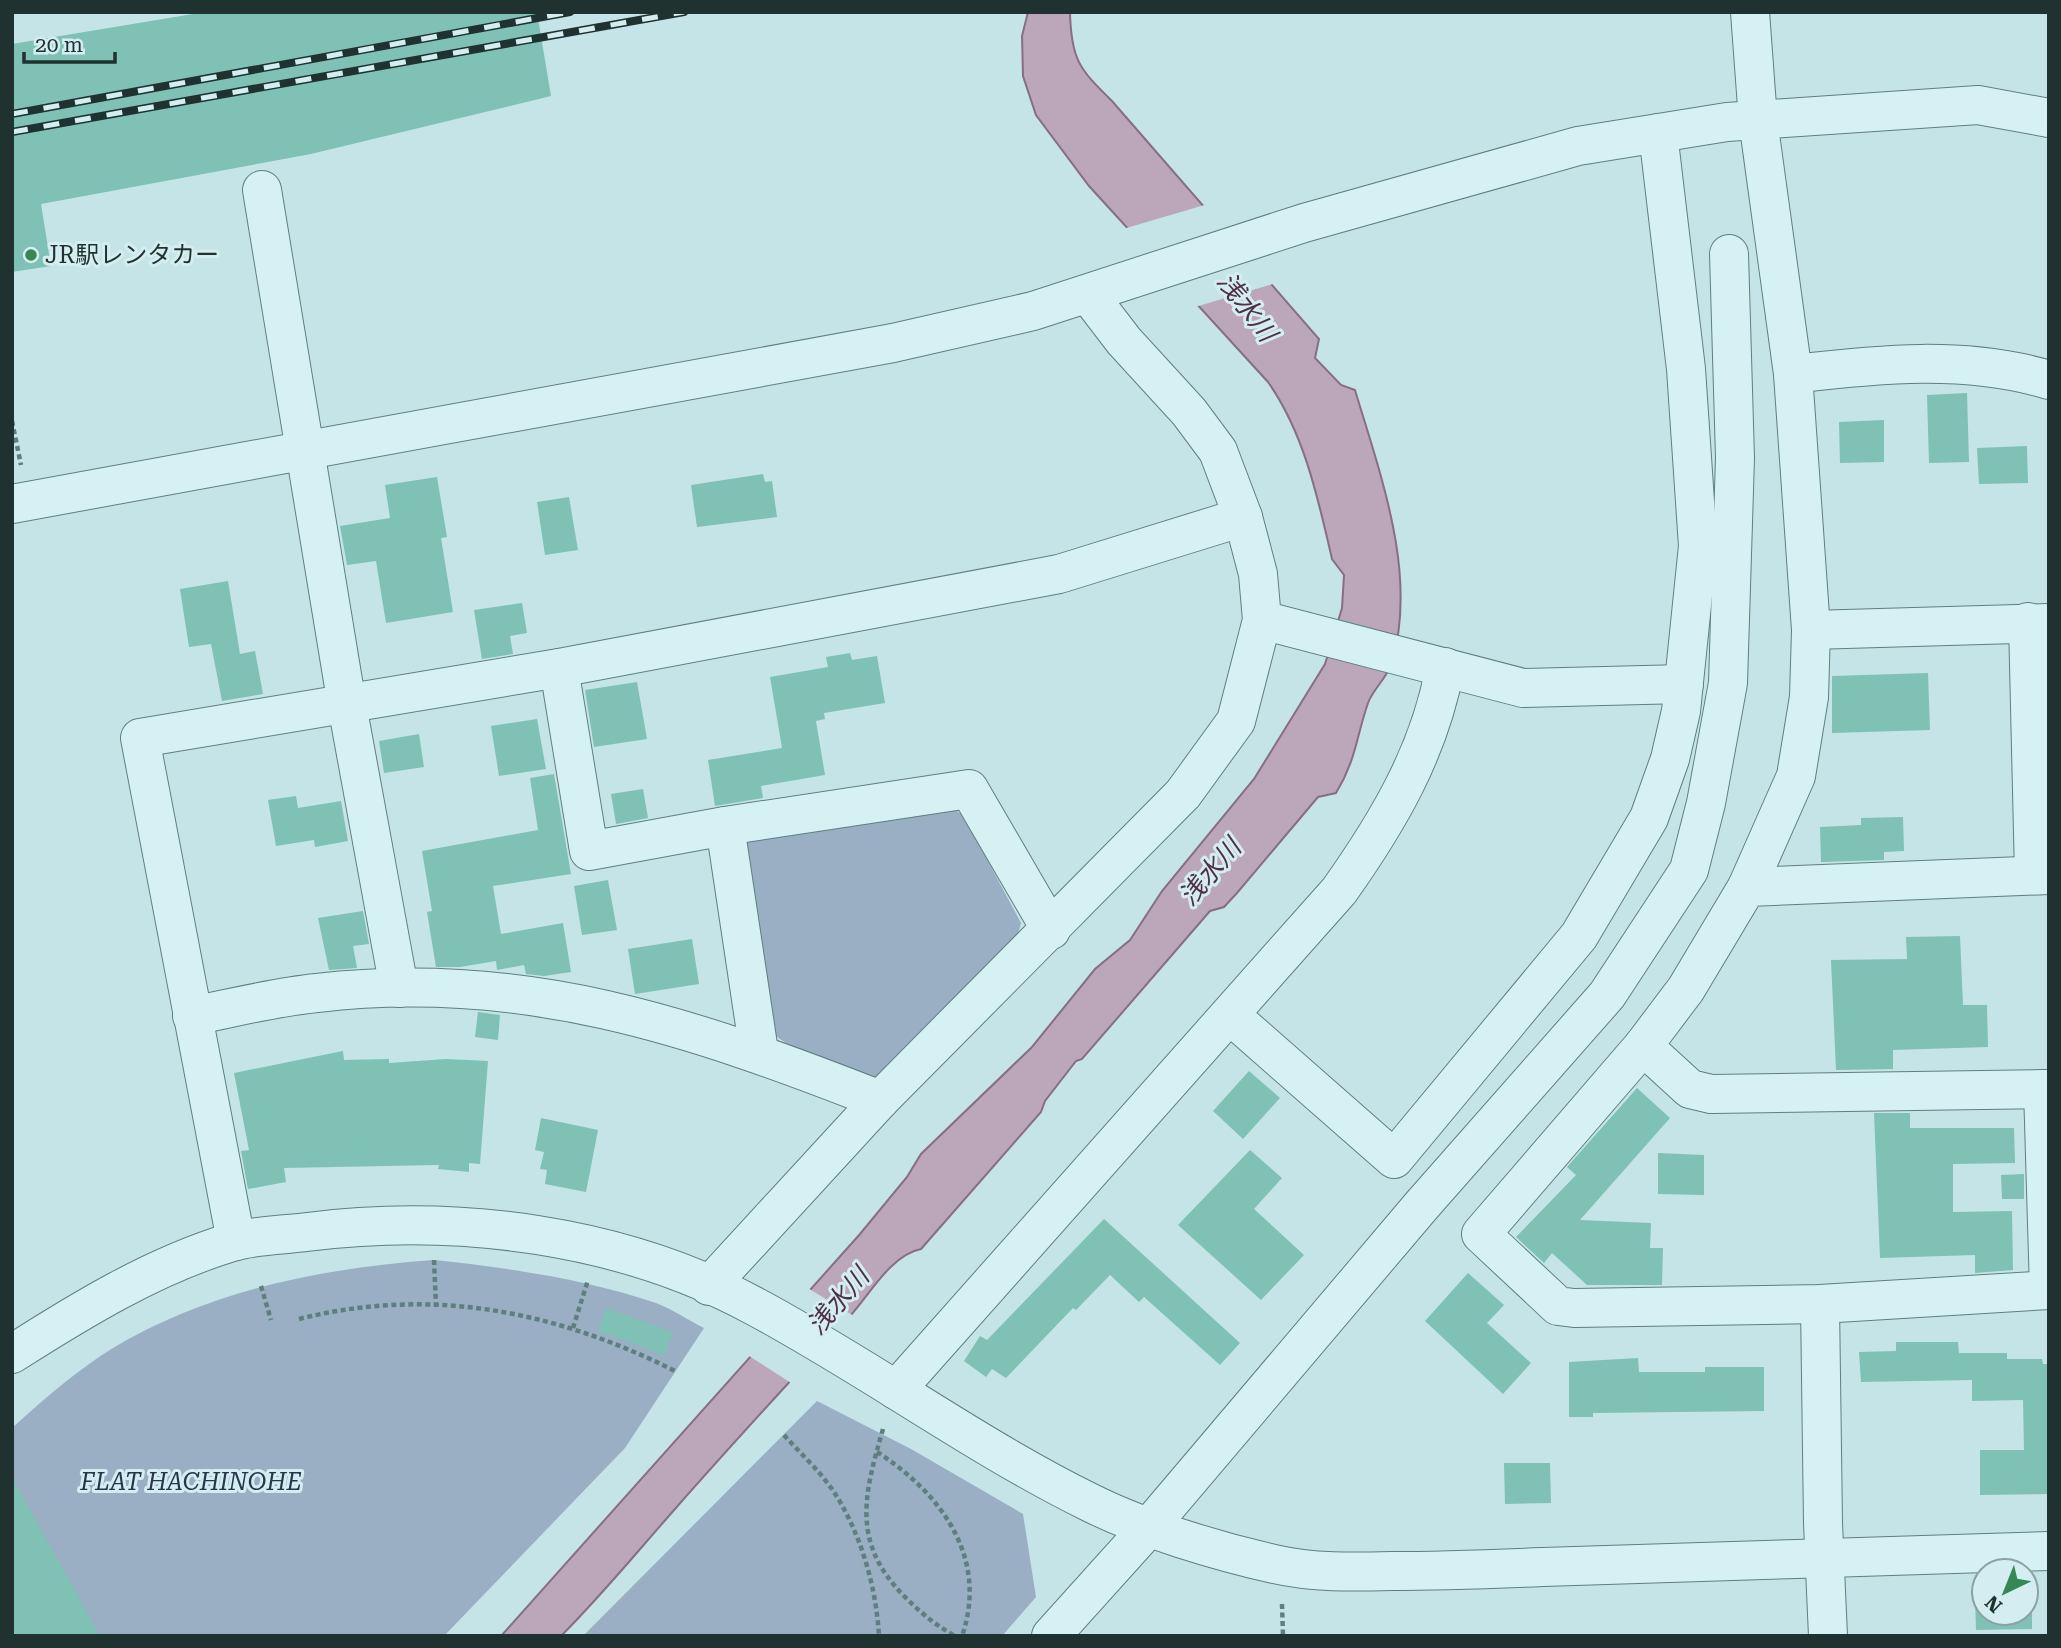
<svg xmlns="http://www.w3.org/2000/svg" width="2061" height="1648" font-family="'Roboto Serif','Noto Sans JP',serif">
<rect width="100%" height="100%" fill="#c4e4e8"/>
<!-- green -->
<g fill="#9aaec4">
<path d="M955 809 965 818 1021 923 1017 938 875 1078C840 1075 794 1052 767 1029L738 849 750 836Z"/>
<path d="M434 1260C509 1268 585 1279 656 1303 672 1309 688 1320 704 1328L625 1448 444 1636H12V1428C44 1399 76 1371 113 1348 210 1290 323 1268 434 1260Z"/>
<path d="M817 1401 911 1449 1023 1514 1036 1597 1002 1636H583Z"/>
</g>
<!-- water -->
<path fill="#bca6b9" stroke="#886e84" stroke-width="2" d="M1028 12H1070C1071 59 1079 69 1112 101L1319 339 1315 358 1341 385 1355 390C1380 474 1418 574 1392 662 1388 677 1373 689 1368 703 1356 738 1356 760 1336 793L1318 797 1237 893 1224 907 1210 911 1082 1059 1076 1061 1045 1101 1041 1112 921 1249C891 1255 870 1294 850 1316 791 1380 732 1444 675 1509 637 1552 602 1595 561 1636H501L860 1234 907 1177 921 1154 1032 1047 1095 969 1130 940 1162 891 1254 779 1325 664 1342 608 1344 575 1332 559C1318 498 1304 433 1268 382L1089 186 1036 115 1023 76 1022 36Z"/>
<!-- pier -->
<g fill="#c4e4e8">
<path d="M1208 204 1276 283 1195 307 1123 229Z"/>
<path d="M806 1287 854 1316 791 1383 746 1354Z"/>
</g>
<!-- building -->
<g fill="#7fc1b5">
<path d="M205 12H537L551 96 311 154 41 204 51 266 12 272V44Z"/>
<path d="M1967 393 1969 462 1929 463 1927 395Z"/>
<path d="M1884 420V462L1840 463 1839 422Z"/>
<path d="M2027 446 2028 483 1979 484 1977 448Z"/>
<path d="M763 474 765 482 772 481 777 517 697 527 691 485Z"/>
<path d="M437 477 447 537 441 538 453 612 386 623 376 561 347 565 340 526 390 518 385 485Z"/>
<path d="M569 497 578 550 545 555 537 502Z"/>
<path d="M228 581 240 654 255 651 263 694 222 701 211 644 189 647 180 589Z"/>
<path d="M522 603 527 633 510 636 513 654 482 659 474 610Z"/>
<path d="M850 653 852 660 877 656 885 703 824 713 825 719 816 721 825 775 761 786 763 798 715 806 708 760 782 748 770 677 828 667 826 657Z"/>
<path d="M1928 673 1930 730 1832 733V676Z"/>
<path d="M637 682 647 739 594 747 585 690Z"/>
<path d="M537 719 546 769 499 776 491 726Z"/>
<path d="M419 734 424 767 384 773 379 741Z"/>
<path d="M554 774 571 874 493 886 501 934 563 923 571 972 544 976 526 974 524 965 497 970 496 961 460 967H436L427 912 432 911 422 851 538 830 530 778Z"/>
<path d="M643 789 648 818 616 824 611 794Z"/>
<path d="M296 796 298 808 341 801 348 841 315 847 314 840 276 846 268 800Z"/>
<path d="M1903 817 1904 851 1884 852V860L1821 862 1820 827 1861 825V818Z"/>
<path d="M608 880 617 930 582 935 574 886Z"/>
<path d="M363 911 369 944 353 946 357 968 329 970 318 918Z"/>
<path d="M1960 936 1963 1005H1987L1988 1047 1893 1050V1069L1836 1070 1831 960 1907 959 1906 937Z"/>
<path d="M692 939 699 984 635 994 628 949Z"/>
<path d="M478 1012 500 1015 498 1040 475 1037Z"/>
<path d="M343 1051 344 1060 389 1059V1063L446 1059 488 1061 480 1164 469 1163V1172L438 1169 439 1165 284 1168 286 1182 248 1189 241 1151 249 1150 234 1073Z"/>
<path d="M1249 1071 1280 1098 1243 1139 1213 1111Z"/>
<path d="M1637 1088 1670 1118 1580 1220 1651 1223 1650 1248H1663L1662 1285H1587L1552 1253 1544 1263 1516 1237 1576 1175 1567 1167Z"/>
<path d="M1874 1113H1910V1128H2014L2015 1163 1953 1164V1212L2012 1211 2013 1270 1975 1273V1255L1880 1258Z"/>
<path d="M541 1118 598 1130 586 1192 545 1184 547 1170 540 1169 544 1152 535 1150Z"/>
<path d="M1250 1150 1282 1178 1254 1209 1304 1255 1261 1300 1178 1225Z"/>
<path d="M1658 1153 1704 1155V1195L1658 1194Z"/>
<path d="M2024 1174V1199H2002L2001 1175Z"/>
<path d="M1104 1219 1240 1343 1220 1365 1144 1297 1139 1302 1110 1275 1076 1310 1073 1308 1006 1378 992 1369 986 1377 964 1361 980 1336 987 1340Z"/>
<path d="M1468 1273 1504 1305 1487 1323 1531 1363 1503 1394 1425 1321Z"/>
<path d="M606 1308 673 1332 665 1355 598 1331Z"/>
<path d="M1896 1342H1958L1959 1353H2007V1359H2042L2043 1364H2049V1494L1980 1495V1450H2024L2023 1400 1972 1401V1380L1861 1382 1859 1352 1896 1351Z"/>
<path d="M1638 1358 1639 1372H1705V1367H1764V1411L1593 1413V1417H1569V1362Z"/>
<path d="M1504 1463H1550L1551 1503 1505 1504Z"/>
<path d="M12 1477 100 1636H12Z"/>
<path d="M1975 1597H1984V1613H2026V1597H2032V1629L1976 1630Z"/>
</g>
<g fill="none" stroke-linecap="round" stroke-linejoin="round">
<defs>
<g id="minor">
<path d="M262 190 347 705 399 988"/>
<path d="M1793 374C1878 364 1965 355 2049 380"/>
<path d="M12 504 893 343 1033 311 1304 223 1578 146 1727 122 1978 105 2049 118"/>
<path d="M1262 620 1523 688 1684 684"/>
<path d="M2028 622 2034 875"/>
<path d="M1811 630 2049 623"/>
<path d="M559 668 589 851 725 826 969 789 1051 930"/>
<path d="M725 826 759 1052"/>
<path d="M1747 887 1796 776 1809 697 1811 630 1793 374 1758 120 1750 12"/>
<path d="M1230 1015 1394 1159 1579 936 1649 818 1670 759 1681 711 1698 546 1686 369 1658 133"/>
<path d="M192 1016C233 1008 275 997 317 993 524 969 691 1026 880 1100"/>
<path d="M1643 1046 1686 989 1747 887 2049 875"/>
<path d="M2043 1089 2049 1290"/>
<path d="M2049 1089 1711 1094 1690 1089 1643 1046 1481 1234 1558 1306 1574 1308 1820 1304 2049 1290"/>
<path d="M236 1241 140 738 559 668 1059 574 1243 517"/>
<path d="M709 1286 880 1100 1183 794 1236 721 1262 620 1258 574 1243 517 1218 451 1189 412 1124 341 1088 294"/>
<path d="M1820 1304 1823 1523 1828 1636"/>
<path d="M12 1354C81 1310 153 1266 232 1242 256 1235 283 1235 307 1232 456 1213 622 1234 756 1307 870 1368 975 1446 1091 1503 1143 1529 1217 1551 1274 1564 1312 1573 1354 1572 1392 1571 1443 1571 1493 1569 1543 1567 1712 1562 1880 1556 2049 1551"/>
<path d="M896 1390 1339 891C1388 822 1430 751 1445 667"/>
<path d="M1051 1636 1150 1526 1422 1205 1607 995 1689 870 1706 803 1728 683 1735 458 1729 254"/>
</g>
</defs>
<!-- minor casing -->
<use href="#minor" stroke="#5d807e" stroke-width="40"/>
<!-- path -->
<g stroke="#5d807e" stroke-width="4.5" stroke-dasharray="5 3.5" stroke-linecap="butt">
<path d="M12 421 21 465"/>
<path d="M434 1260 436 1305"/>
<path d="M261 1286 271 1320"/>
<path d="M299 1319C430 1286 556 1311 675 1371"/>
<path d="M573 1328 588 1280"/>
<path d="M883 1429C864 1495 851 1542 904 1596 920 1612 935 1625 955 1636"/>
<path d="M784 1435C800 1453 820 1471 834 1492 861 1534 876 1586 879 1636"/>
<path d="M877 1452C941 1493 989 1558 962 1636"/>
<path d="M1282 1604 1283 1636"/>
</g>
<!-- minor -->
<use href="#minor" stroke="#d6f1f4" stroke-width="38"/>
<defs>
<g id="rail">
<path d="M12 114 570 12"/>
<path d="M12 132 684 12"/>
</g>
</defs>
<!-- rail casing -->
<use href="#rail" stroke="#1f3230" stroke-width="8"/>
<!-- rail -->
<use href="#rail" stroke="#d3edf0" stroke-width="5" stroke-dasharray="16" stroke-linecap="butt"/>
</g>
<!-- markers -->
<circle fill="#358755" stroke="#d3edf0" stroke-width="2.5" cx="31" cy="255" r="7"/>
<g text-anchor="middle" stroke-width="6" stroke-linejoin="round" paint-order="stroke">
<!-- poi labels -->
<g font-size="24" fill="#1f3230" stroke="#d3edf0" text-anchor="start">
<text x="45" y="263">JR駅レンタカー</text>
</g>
<!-- park labels -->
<g font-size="24" font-style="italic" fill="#28354c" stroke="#d3edf0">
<text x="191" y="1490">FLAT HACHINOHE</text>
</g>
<!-- water labels -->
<g font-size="26" font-style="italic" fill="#503045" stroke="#d3edf0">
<text transform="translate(1247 307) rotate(53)" y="9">浅水川</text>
<text transform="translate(1210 872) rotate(-49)" y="9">浅水川</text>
<text transform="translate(838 1301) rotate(-49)" y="9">浅水川</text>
</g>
</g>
<!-- border -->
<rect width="2061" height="1648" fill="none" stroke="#1f3230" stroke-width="28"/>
<!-- north arrow -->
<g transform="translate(2005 1592) rotate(223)"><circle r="33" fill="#d3edf0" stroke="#8ba2a3" stroke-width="2"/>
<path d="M0-5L12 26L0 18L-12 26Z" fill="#358755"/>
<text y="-10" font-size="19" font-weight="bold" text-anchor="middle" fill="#1f3230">N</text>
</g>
<!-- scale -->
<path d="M24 52v10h91v-10" fill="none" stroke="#1f3230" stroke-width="3.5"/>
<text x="35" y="52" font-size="21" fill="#1f3230" stroke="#d3edf0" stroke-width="5" paint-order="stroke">20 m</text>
</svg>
